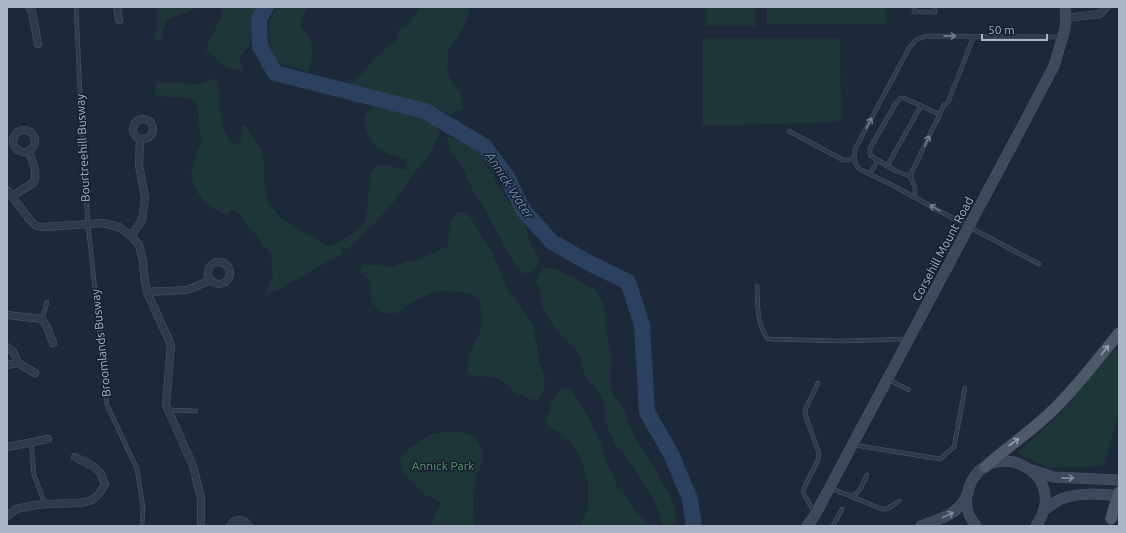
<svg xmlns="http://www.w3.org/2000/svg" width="1126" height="533" font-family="Ubuntu,sans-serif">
<rect width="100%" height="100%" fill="#1d2838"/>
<!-- green -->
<g fill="#1f3639">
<path d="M159 7H199L167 20 163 30 162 40H154L157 26V12Z"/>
<path d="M223 7H259L251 27V41L250 46 241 55 239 60 243 66V71L227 67 206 50C210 36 222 21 223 7Z"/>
<path d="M276 7H308C304 13 298 23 303 30 307 36 311 39 312 46 314 55 310 62 309 71H305L302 69 281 64 277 61 272 54 268 24Z"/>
<path d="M421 7H470C468 18 463 29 457 39 452 47 448 45 448 57 447 64 446 73 450 79 456 90 465 94 462 109L456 110 454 113 450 115 437 108 411 101 391 94 376 92 367 89H358L348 85C360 77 366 70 375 58 378 54 392 45 397 40L399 30 407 25Z"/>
<rect x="706" y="7" width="49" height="19"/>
<path d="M767 7H886L887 24H767Z"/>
<path d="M703 38H840L841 122 703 126Z"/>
<path d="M211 79 217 80 219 92V107L225 132 229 140 237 145 241 141 242 125 247 127 262 152 264 159V181L266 197 269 205 284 220 293 226 329 247C341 242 363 230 366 217L371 174C379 156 393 169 405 170L408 165 407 160C400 158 393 156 386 153 371 146 364 132 364 116L371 107 405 111 416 115 436 126 440 132 431 152 410 179 392 204 372 226 350 247 346 250 339 245 344 252C338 257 331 259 325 263 306 274 287 286 267 295L268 286 273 275 272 269 271 253 267 249 261 245 260 240 256 235 236 211 232 210 228 215 214 209 205 203 198 193 194 185 191 172 197 151 202 143 199 124V113L196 103 188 98 157 96 154 90 157 82 201 84Z"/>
<path d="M448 136 466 145 475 148 480 153 485 164 493 173 496 183 514 209 524 220 529 241 537 254 539 261 535 270 526 274 517 268 490 220 483 205 475 194 468 180 463 167 451 152 447 140Z"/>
<path d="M457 212H467L489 247 501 272 506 287 511 295 522 308 535 328 534 336 537 344 538 358 544 375 545 384 543 391 540 397 535 400 530 399 514 392 498 378 476 376 468 372C464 357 476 345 480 331 483 320 481 310 479 299L471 294 461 292 442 291 433 292 409 304 400 312 391 314 385 313 372 304C369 290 375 282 361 273V267L364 264 393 267 406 262 415 261 448 246C449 234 449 222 457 212Z"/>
<path d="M543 268H553L564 273 595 289 599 295 604 305 608 342 611 353 610 382 612 394 625 412 627 421 632 432 644 452 651 461 661 480 670 497 674 506 676 520 674 524 667 526 662 523 655 502 635 469 622 451 616 447 604 418 605 410 601 395 586 377 582 365 581 357 568 341 559 334 553 325 542 305 540 290 536 281Z"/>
<path d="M1115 349 1119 351V413L1104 466 1049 468 1017 453 1061 413Z"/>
<path d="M561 388 571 390 592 424 603 450 604 457 614 477 617 488 629 500 636 512 643 518 650 526H580L588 508V483L585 474 583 463 572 444 558 432 548 428 545 423 546 418 550 412 551 403Z"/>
<path d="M445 432C452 432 461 431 467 434 481 440 485 451 481 465 480 470 476 474 476 479 474 487 473 496 473 504 473 512 474 519 473 526H432L434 517 440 507V502L433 497 425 495 402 472 401 467 400 459 409 448 417 444 421 440 432 434Z"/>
</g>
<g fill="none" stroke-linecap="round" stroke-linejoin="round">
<!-- river -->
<path stroke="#2c415f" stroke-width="16" d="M266 7 259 19 260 46 275 73 425 111 484 146 507 177 524 211 552 242 589 263 628 282 642 325 647 412 671 454 690 499 694 526"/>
<defs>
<g id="lane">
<path d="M76 7 83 156 88 224 107 405 137 469 143 507 142 526"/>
<path d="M914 7V12H935V7"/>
<path d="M789 131 843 160H849L854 158"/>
<path d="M887 166 921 106"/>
<path d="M870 174 878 160"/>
<path d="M910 176 944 105 948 102 974 36"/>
<path d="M915 198V187L910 176 896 171 871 156 870 154V148L896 103 901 98H904L939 114"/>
<path d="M1039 264 969 227 892 185 859 169C853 161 854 158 855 149L909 48 916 40 926 36 1062 37"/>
<path d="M757 286C758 304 756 324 768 339L843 341 906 339"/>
<path d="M42 319 47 302"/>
<path d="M889 380 909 390"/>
<path d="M168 410 196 411"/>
<path d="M31 442 34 475 45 504"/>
<path d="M854 445 940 459 954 447 965 388"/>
<path d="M831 488C855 499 856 499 867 475"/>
<path d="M850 496 882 509C889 510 893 505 899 501"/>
<path d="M814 512 803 492 804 488 818 460 819 453 806 417 805 410 818 383"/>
<path d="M833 526 842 509"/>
</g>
<g id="street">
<path d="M29 7 32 11 38 44"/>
<path d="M117 7 119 20"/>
<path d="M1066 18 1100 14 1107 7"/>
<circle cx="143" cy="129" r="10"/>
<circle cx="24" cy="141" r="11"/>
<path d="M7 190 30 220 36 226 44 227 103 223 119 227 131 236 139 245 143 261 144 275 147 292 171 345 166 405 193 466 201 498V526"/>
<path d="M12 196 33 183C39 174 32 161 29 152"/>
<path d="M131 236 142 220 145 198 139 165 140 139"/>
<circle cx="219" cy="273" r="11"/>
<path d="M147 292 187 290 211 280"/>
<path d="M7 315 42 319 47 327 53 343"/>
<path d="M7 347 13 351 18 363 35 373"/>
<path d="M7 365 18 363"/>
<path d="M7 447 48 439"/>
<path d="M7 516 16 509 30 506 45 504 80 503 92 500 99 494 105 484 101 474 93 466 75 457"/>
<path d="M230 526C235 518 244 518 249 526"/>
</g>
<g id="secondary">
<path d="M1032 470 1053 477 1119 480"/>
<path d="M1045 509C1050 506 1055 502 1061 499 1079 492 1101 494 1119 496"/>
<path d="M807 526 815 515 1024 123 1054 66 1065 29 1066 18 1065 7"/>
<path d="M921 526C940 519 958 515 967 495"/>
<path d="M976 526C968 516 964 503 968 491 985 431 1074 471 1036 526"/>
</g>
<path id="primary" d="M985 467C1007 447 1032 431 1053 410 1077 387 1098 359 1119 333"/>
</defs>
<!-- lane casing -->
<use href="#lane" stroke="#4e5867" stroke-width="4.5"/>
<!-- street casing -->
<use href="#street" stroke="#4e5867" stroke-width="8"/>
<!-- secondary casing -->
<use href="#secondary" stroke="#4e5867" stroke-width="11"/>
<!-- primary casing -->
<use href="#primary" stroke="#3a4352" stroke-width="12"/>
<!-- lane -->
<use href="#lane" stroke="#313a48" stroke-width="3.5"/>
<!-- street -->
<use href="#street" stroke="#313a48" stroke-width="7"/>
<!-- secondary -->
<use href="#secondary" stroke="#3e495c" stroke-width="10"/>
<!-- primary -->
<use href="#primary" stroke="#4e5969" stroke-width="11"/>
<defs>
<path id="primary-bridge" d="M1111 519 1119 492"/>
</defs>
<!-- primary-bridge casing -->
<use href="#primary-bridge" stroke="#3a4352" stroke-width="12" stroke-linecap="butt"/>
<!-- primary-bridge -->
<use href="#primary-bridge" stroke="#4e5969" stroke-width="11"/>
</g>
<!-- one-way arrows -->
<defs><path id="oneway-shaft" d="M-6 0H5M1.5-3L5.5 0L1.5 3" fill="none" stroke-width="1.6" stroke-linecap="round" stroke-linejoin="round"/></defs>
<g stroke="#747e8d">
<use href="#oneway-shaft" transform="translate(950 36) rotate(1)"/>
<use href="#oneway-shaft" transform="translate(869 123) rotate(-62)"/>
<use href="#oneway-shaft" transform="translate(927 141) rotate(-64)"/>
<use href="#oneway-shaft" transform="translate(935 208) rotate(-151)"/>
</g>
<g stroke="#939eaf">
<use href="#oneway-shaft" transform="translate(1105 350) rotate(-52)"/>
<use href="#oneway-shaft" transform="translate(1014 442) rotate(-36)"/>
</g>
<g stroke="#7f8a9c">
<use href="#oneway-shaft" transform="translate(1068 478) rotate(-1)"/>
<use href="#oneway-shaft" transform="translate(948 515) rotate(-26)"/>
</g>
<g text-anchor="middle" stroke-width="3" stroke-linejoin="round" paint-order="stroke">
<!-- street labels -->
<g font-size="12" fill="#aab5c6" stroke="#161f2d">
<text transform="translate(83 148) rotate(-93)" y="4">Bourtreehill Busway</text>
<text transform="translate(943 249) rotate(-62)" y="4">Corsehill Mount Road</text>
<text transform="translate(101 343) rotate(-96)" y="4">Broomlands Busway</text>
</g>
<!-- park labels -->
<g font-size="12" fill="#60986d" stroke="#161f2d">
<text x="443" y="470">Annick Park</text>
</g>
<!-- water labels -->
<g font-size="13" font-style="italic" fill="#6f8bb2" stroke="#161f2d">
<text transform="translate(510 185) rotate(57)" y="5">Annick Water</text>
</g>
</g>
<!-- border -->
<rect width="1126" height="533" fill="none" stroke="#aab5c6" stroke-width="16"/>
<!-- scale -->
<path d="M982 34v6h65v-6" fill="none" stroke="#aab5c6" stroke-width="2"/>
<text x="988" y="34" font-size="12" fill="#aab5c6" stroke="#161f2d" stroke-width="3" paint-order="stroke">50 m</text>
</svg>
